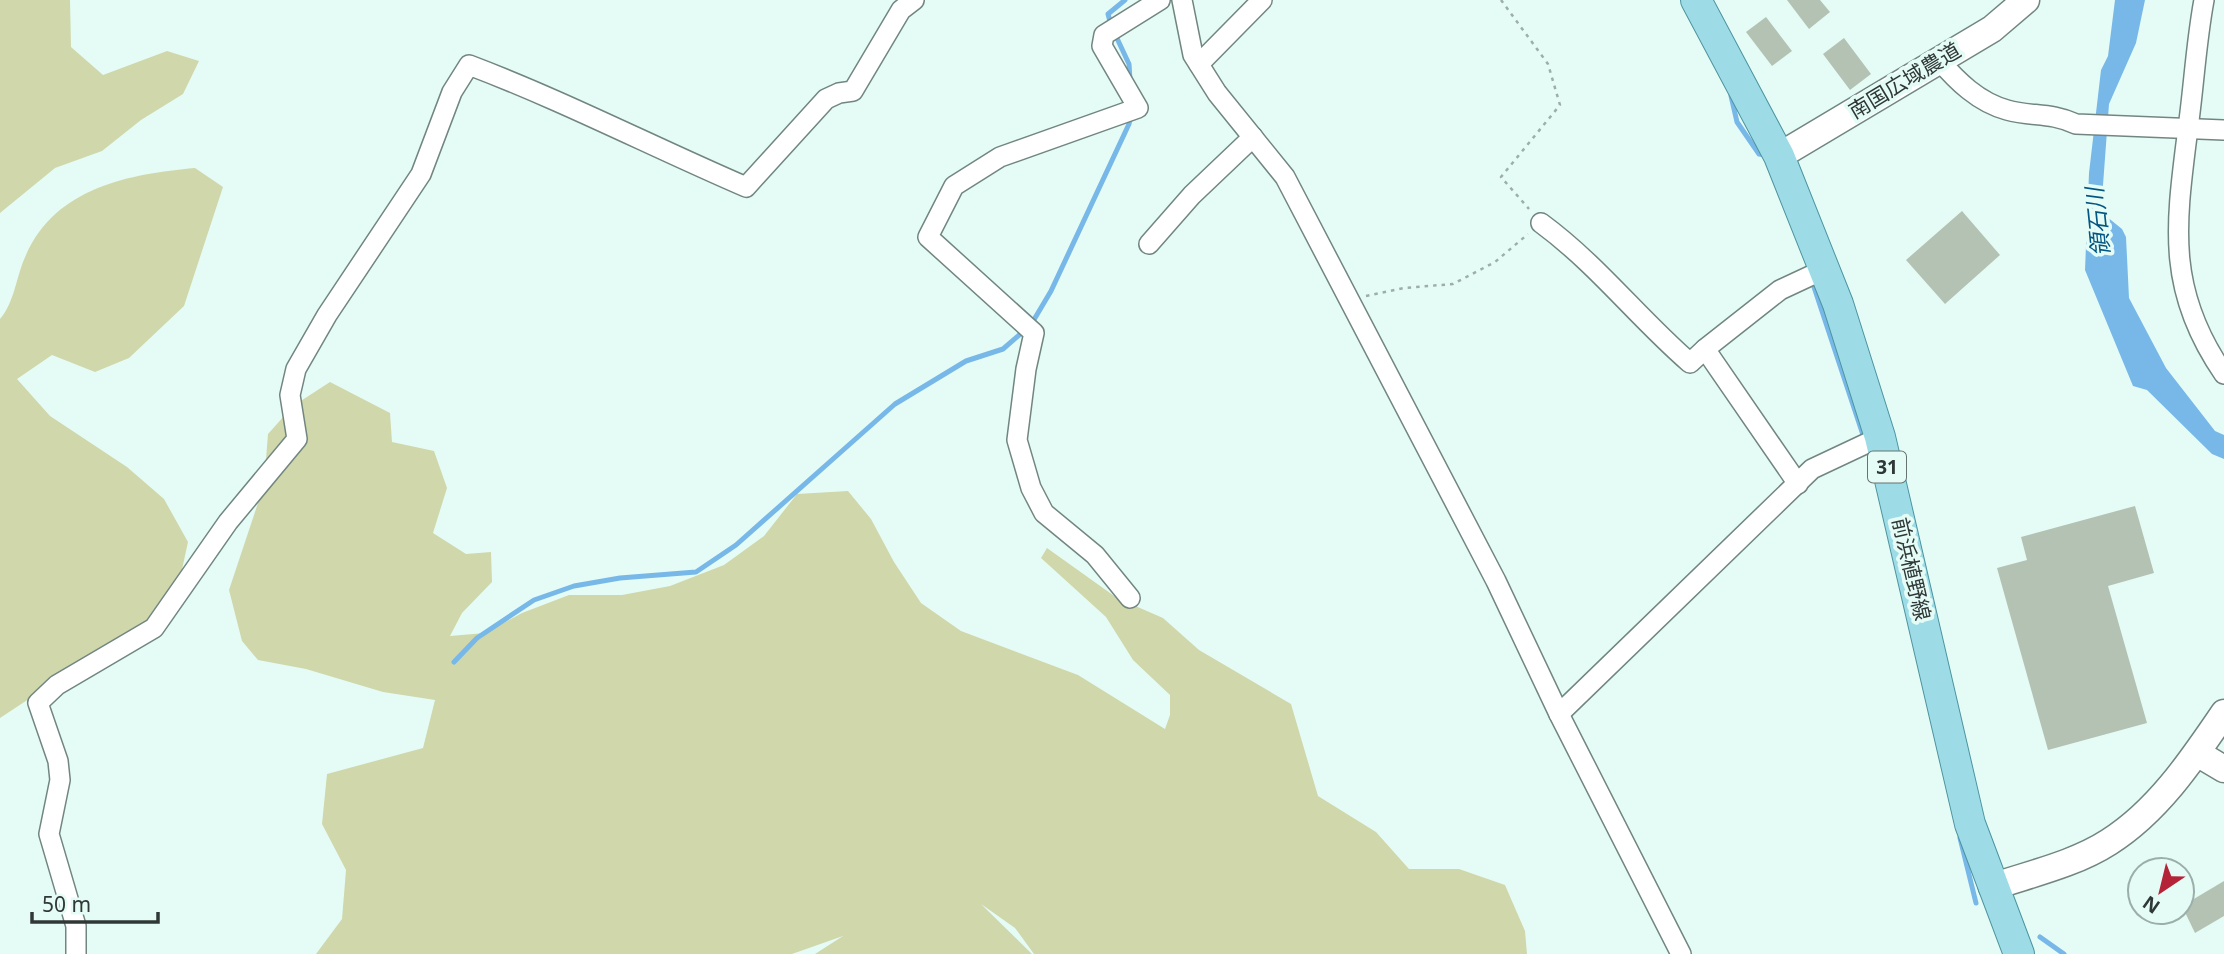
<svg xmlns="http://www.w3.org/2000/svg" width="2224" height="954" font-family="'Noto Sans','Noto Sans JP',sans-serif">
<rect width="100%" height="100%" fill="#e5fcf6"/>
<!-- green -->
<g fill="#d0d7ab">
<path d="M0 0H70L71 47 103 75 167 51 199 61 183 94 141 120 102 151 55 168 0 213Z"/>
<path d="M195 168 223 187 184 306 129 358 95 372 52 355 17 379 50 416 127 467 164 499 188 542 178 588 144 623 0 718V319C15 302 16 276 26 255 56 187 130 174 195 168Z"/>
<path d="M330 382 390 413 392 442 434 451 447 488 433 533 466 554 491 552 492 582 462 613 450 636 485 633 522 613 569 595H622L670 586 724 565 764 536 797 494 848 491 871 519 894 562 921 603 961 631 1078 675 1165 729 1170 715V695L1133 660 1106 617 1041 558 1047 548 1117 598 1163 618 1199 650 1291 704 1318 796 1376 832 1409 869H1459L1505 885 1525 931 1527 954H1034L1015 928 981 904 1032 954H815L843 936 792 954H316L342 919 346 870 322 824 327 774 423 748 435 700 383 692 306 669 258 660 242 641 229 590 264 485 268 434 293 406Z"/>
</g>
<!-- water -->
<path fill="#77b8e9" d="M2115 0H2145L2136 43 2109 104 2101 212 2122 229 2126 237 2129 298 2166 368 2215 431 2224 435V459L2212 454 2147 390 2133 386 2085 270 2089 173 2101 70 2108 56Z"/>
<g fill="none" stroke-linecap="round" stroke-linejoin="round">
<!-- stream -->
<g stroke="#77b8e9" stroke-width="5">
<path d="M1111 25 1108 14 1125 0"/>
<path d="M1115 34 1129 64 1130 80"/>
<path d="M1731 96 1737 122 1759 154 1765 155"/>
<path d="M1812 281 1865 441"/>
<path d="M1032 323 1051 291 1129 124 1131 115"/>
<path d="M454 662 477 638 534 600 574 586 620 578 696 572 736 545 895 404 966 361 1003 349 1025 330"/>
<path d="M1960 838 1976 903"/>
<path d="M2040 937 2064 954"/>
</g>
</g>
<!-- building -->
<g fill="#b4c2b4">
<path d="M1787 0H1820L1830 12 1809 29Z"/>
<path d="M1766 17 1792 51 1772 66 1746 32Z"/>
<path d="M1844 38 1871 74 1850 90 1823 54Z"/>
<path d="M1962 211 2000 255 1945 304 1906 260Z"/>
<path d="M2135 506 2154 573 2108 586 2147 723 2048 750 1997 568 2027 560 2021 537Z"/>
<path d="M2224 881V916L2195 933 2182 906Z"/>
</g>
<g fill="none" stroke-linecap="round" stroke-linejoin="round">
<defs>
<g id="street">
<path d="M1182 0 1193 55 1217 93 1285 177 1496 581 1559 714 1681 954"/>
<path d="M2204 0C2196 43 2194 85 2188 128 2176 223 2165 289 2224 374"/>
<path d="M1938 59C1957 81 1978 102 2007 110 2032 117 2050 112 2076 124L2224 130"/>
<path d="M1199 64 1262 0"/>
<path d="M1541 223C1598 265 1637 317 1690 363L1705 349"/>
<path d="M1149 244 1192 195 1253 137"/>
<path d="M1798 484 1705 349 1780 290 1825 269"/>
<path d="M1130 598 1095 555 1044 513 1031 488 1017 440 1026 369 1034 333 928 237 954 186 1000 157 1138 108 1102 46 1104 35 1160 0"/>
<path d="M1559 714 1812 469 1880 437"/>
<path d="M76 954V926L49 834 60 780 58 761 38 703 57 685 154 628 228 522 297 439 290 395 296 369 327 315 421 174 452 92 469 65C564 101 653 147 746 187L826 99 839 93 853 91 901 10 914 0"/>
</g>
<g id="secondary">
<path d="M1779 156 1992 29 2026 0"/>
<path d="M2197 753 2224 769"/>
<path d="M1992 887C2030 874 2075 864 2109 842 2158 811 2192 760 2224 713"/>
</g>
<path id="primary" d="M1696 0 1779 156 1838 304 1880 437 1970 824 2019 954"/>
</defs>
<!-- street casing -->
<use href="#street" stroke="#728681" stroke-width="22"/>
<!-- secondary casing -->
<use href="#secondary" stroke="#728681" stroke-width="29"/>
<!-- primary casing -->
<use href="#primary" stroke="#4c949f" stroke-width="32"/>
<!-- path -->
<g stroke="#9daeaa" stroke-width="2.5" stroke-dasharray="3.5 5" stroke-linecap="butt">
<path d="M1501 0 1548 64 1560 105 1501 177 1529 209"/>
<path d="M1366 296 1404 288 1453 284 1495 262 1528 234"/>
</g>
<!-- street -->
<use href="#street" stroke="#fff" stroke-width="19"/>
<!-- secondary -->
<use href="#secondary" stroke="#fff" stroke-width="26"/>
<!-- primary -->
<use href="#primary" stroke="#9ddce7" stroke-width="30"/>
</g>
<g text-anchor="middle" stroke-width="7" stroke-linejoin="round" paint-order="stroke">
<!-- shield labels -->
<rect fill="#e5fcf6" stroke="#667370" stroke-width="2" x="1868" y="451.5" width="38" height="31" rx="5"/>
<g font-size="19" font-weight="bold" fill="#2f3836">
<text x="1887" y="474">31</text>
</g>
<!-- street labels -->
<g font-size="21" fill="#2f3836" stroke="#e5fcf6">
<text transform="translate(1905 81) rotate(-31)" y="7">南国広域農道</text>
<text transform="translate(1911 569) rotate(77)" y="7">前浜植野線</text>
</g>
<!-- water labels -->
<g font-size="23" font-style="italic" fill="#035582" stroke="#e5fcf6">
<text transform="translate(2098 222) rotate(-96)" y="8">領石川</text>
</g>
</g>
<!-- north arrow -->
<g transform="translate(2161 891) rotate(215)"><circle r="33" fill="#e5fcf6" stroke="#9caea9" stroke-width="2"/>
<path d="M0-5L12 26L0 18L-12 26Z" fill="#b52339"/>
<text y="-10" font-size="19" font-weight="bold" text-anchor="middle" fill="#2f3836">N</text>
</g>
<!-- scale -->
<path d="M32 912v10h126v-10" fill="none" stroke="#2f3836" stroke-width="3.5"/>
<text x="42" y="912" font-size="21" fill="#2f3836" stroke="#e5fcf6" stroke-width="5" paint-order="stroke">50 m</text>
</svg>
